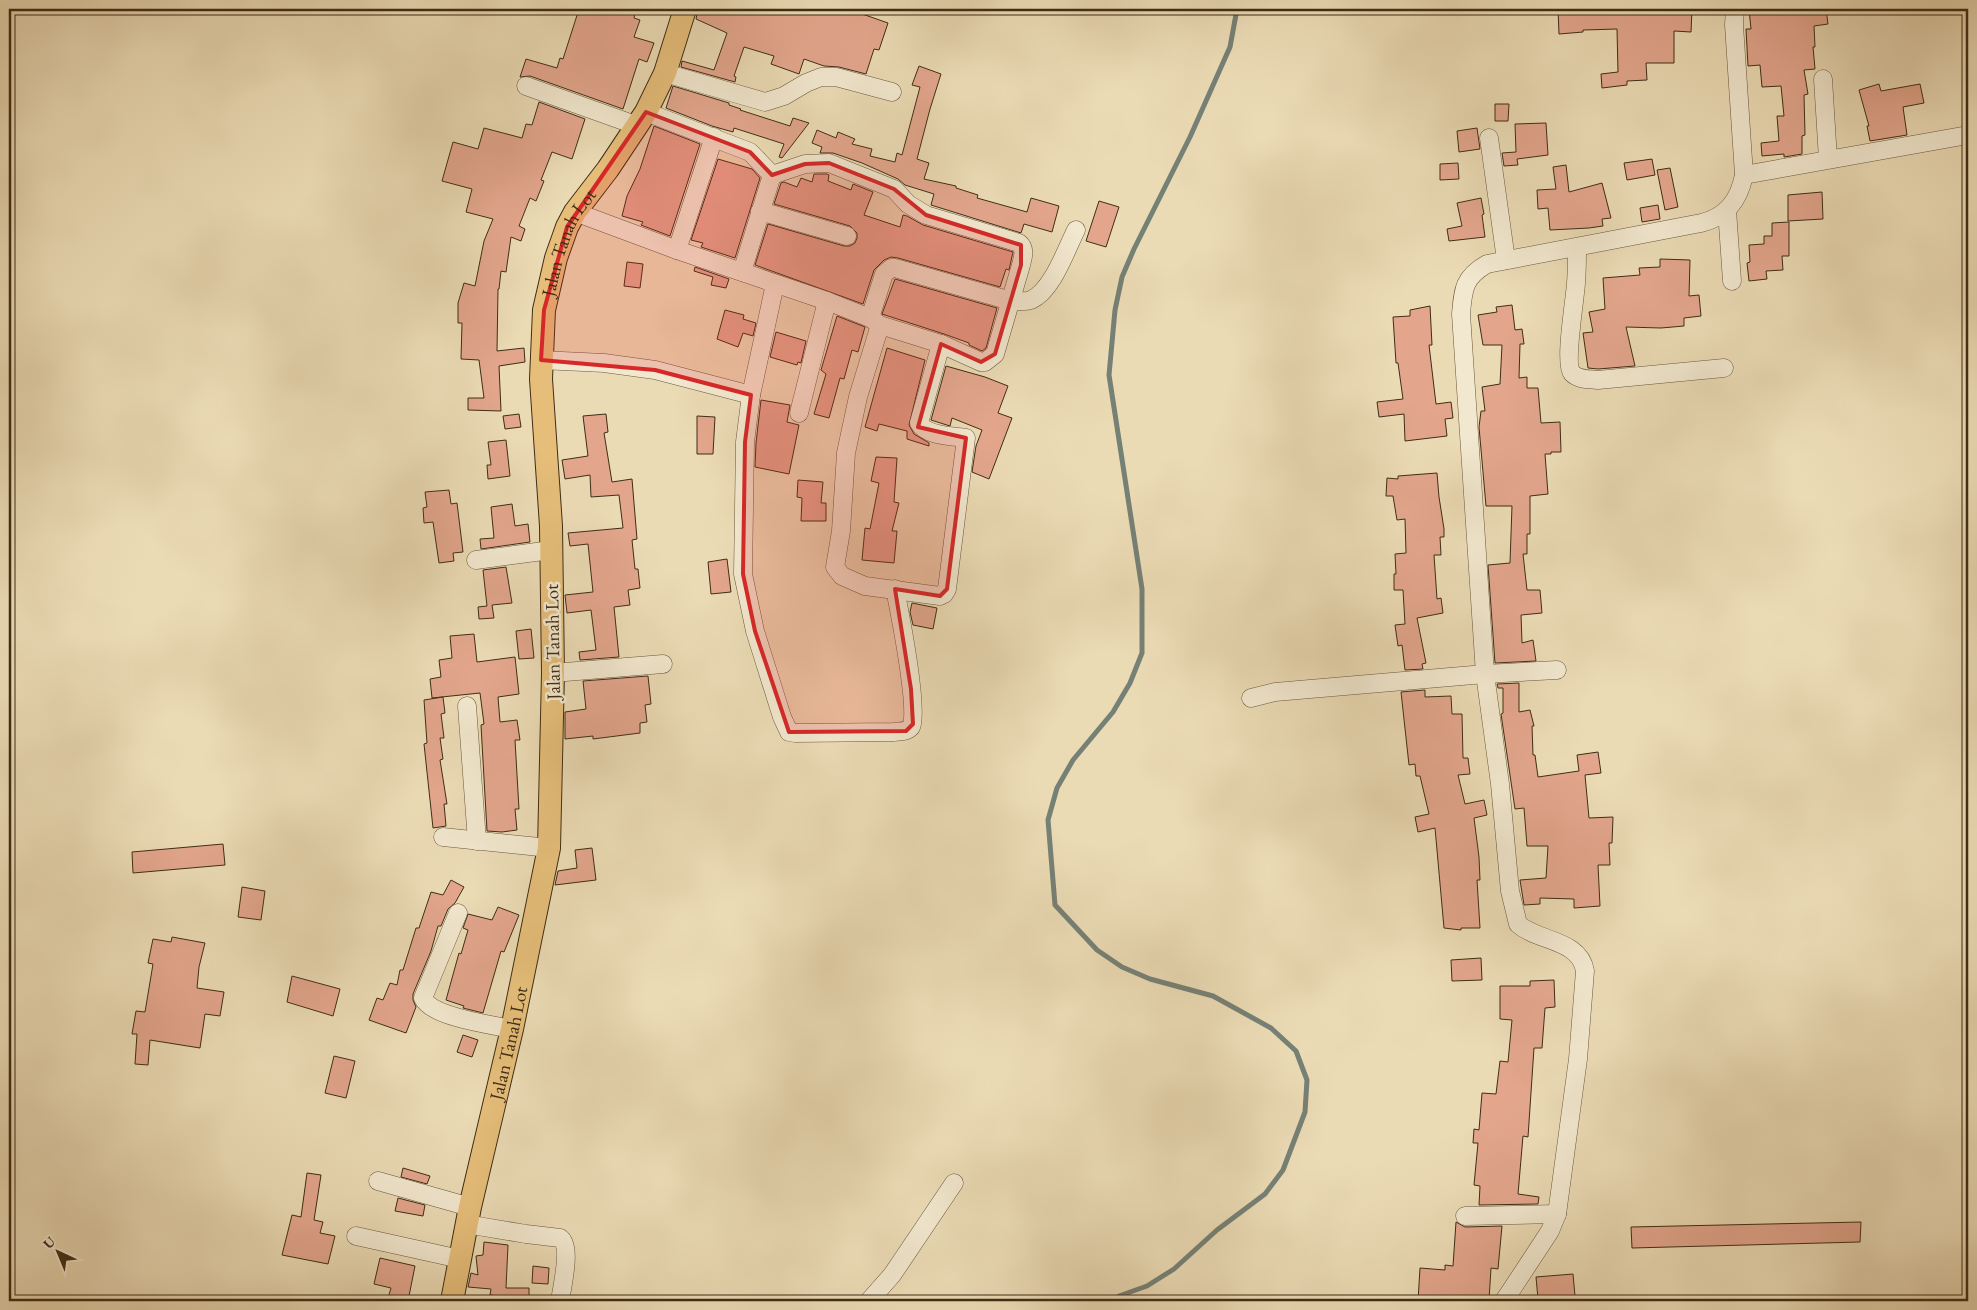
<svg xmlns="http://www.w3.org/2000/svg" width="1977" height="1310" font-family="'EB Garamond',serif">
<rect width="100%" height="100%" fill="#ebdbb5"/>
<filter id="stains"><feTurbulence type="fractalNoise" baseFrequency=".004" numOctaves="4"/><feColorMatrix values="0 0 0 0 .2 0 0 0 0 .09 0 0 0 0 .02 0 0 0 .5 -.17"/></filter>
<radialGradient id="worn" r=".72"><stop offset=".6" stop-color="#630" stop-opacity="0"/><stop offset="1" stop-color="#630" stop-opacity=".3"/></radialGradient>
<g fill="none" stroke-linecap="round" stroke-linejoin="round">
<!-- stream -->
<path stroke="#768176" stroke-width="5" d="M1111 1301 1119 1296 1147 1286 1174 1269 1217 1230 1265 1194 1283 1170 1305 1112 1307 1080 1296 1051 1271 1028 1213 996 1150 979 1122 967 1097 950 1055 905 1048 820 1057 788 1073 760 1113 712 1130 683 1142 653V589L1109 375 1115 310 1122 277 1134 249 1190 137 1230 47 1237 9"/>
</g>
<!-- building -->
<g fill="#e3a68d" stroke="#3f2d15">
<path d="M579 9H636L634 18 640 20 634 37 654 43 647 62 639 59 623 109 530 76 520 77 526 59 557 68 560 58 563 59Z"/>
<path d="M698 9H848L888 23 879 50 874 49 866 74 839 67 824 66 804 59 799 74 771 64 774 56 744 47 734 76 736 77 735 82 681 67 682 61 714 70 727 33 696 19Z"/>
<path d="M1558 9H1692L1691 32 1674 31V63H1646L1647 80 1627 81V85L1602 88 1601 74 1618 72 1617 29 1583 30V32L1559 34Z"/>
<path d="M1749 9H1826L1828 24 1814 26 1815 47H1813L1815 69 1804 70 1808 94 1804 95 1805 135 1802 136V154L1784 157V154L1762 156 1761 143 1779 141 1777 116H1784L1781 86 1762 87 1760 65 1748 66 1746 29H1751Z"/>
<path d="M919 66 941 74 930 109 917 159 929 163 924 179 956 186V188L978 195 977 198 1027 212 1031 198 1059 206 1052 232 1024 224 1021 233 931 205 934 194 905 185 898 179 862 163 833 153H820L822 147 812 143 817 130 836 138 838 132 855 139 852 144 872 149 870 156 895 162 897 153 902 155 920 87 912 85Z"/>
<path d="M1879 84 1881 91 1920 84 1924 103 1903 107 1907 135 1870 141 1867 126H1869L1859 90Z"/>
<path d="M673 86 729 103V105L741 109 740 110 790 126 793 118 809 123 782 158 779 157 784 144 734 128 733 132 712 126 666 108Z"/>
<path d="M539 102 585 119 572 159 552 152 541 180 544 181 536 201 530 198 519 226 525 229 521 241 511 237 506 272 501 271 499 289H498L497 351 524 348 525 362 499 366 501 411 468 410V398H484L479 360 461 359 462 323H458V303L464 283 475 286 484 241 493 219 466 212 472 189 442 181 453 142 478 149 484 128 522 138 526 124 532 125Z"/>
<path d="M1495 104H1509L1508 121H1495Z"/>
<path d="M1546 123 1548 155 1517 159 1518 165 1504 166 1502 153 1516 152 1515 124Z"/>
<path d="M654 126 700 144 670 236 641 225 643 222 622 216 627 196 640 169Z"/>
<path d="M1477 128 1480 149 1459 152 1457 131Z"/>
<path d="M718 159 752 169 760 178 735 258 701 247 703 243 691 240Z"/>
<path d="M1652 159 1655 175 1627 180 1624 163Z"/>
<path d="M1458 163 1459 179 1440 180V164Z"/>
<path d="M1566 165 1569 192 1602 183 1611 218 1602 219 1603 226 1589 228 1550 230 1548 208 1538 209 1537 190 1556 189 1553 167Z"/>
<path d="M1670 168 1678 207 1665 210 1657 170Z"/>
<path d="M814 174H827L829 175 828 181 851 190 853 184 873 192 864 215 900 227 903 215 907 216 923 225 1013 252 1009 270 1006 269 1000 287 898 258 891 257 884 260 874 270 863 304 755 265 768 224 844 246H850L855 243 857 238V233L850 226 774 204 781 183 784 182 797 187 801 178 812 182Z"/>
<path d="M1822 192 1823 219 1788 221V195Z"/>
<path d="M1481 198 1484 214 1482 215 1485 237 1449 241 1447 229 1462 226 1457 203Z"/>
<path d="M1099 201 1119 207 1106 247 1086 241Z"/>
<path d="M1658 205 1660 219 1642 222 1640 208Z"/>
<path d="M1789 222V256H1782L1783 270 1766 271 1767 279 1749 281 1747 263 1750 262 1749 245 1764 244V236H1772V223Z"/>
<path d="M1660 259 1690 260 1689 296 1699 295 1701 316 1684 318V326L1661 328 1626 327 1635 366 1598 369 1588 368 1583 333 1593 332 1589 312 1605 309 1603 278 1640 275 1639 268 1660 267Z"/>
<path d="M627 262 643 264 640 288 624 286Z"/>
<path d="M695 267 729 279 726 288 711 285 713 277 694 271Z"/>
<path d="M895 279 997 308 986 348 982 351 969 345V343L944 334 882 314Z"/>
<path d="M1512 305 1515 330 1522 329 1524 344H1520L1519 378 1527 377V388H1538L1541 423 1560 422 1561 452H1551V454H1545L1548 494 1530 496V534H1527V554H1523L1527 590H1540L1542 613 1521 615 1522 643 1533 640 1536 661 1495 663 1488 565 1510 563 1512 506H1486L1479 427 1481 411H1485L1482 387 1500 384 1502 345H1483L1478 315 1497 312 1496 307Z"/>
<path d="M1430 306 1432 345H1429L1436 404 1451 402 1453 418 1445 419 1447 436 1405 441 1404 414 1379 417 1377 402 1403 399 1398 363H1396L1393 317 1410 316V310Z"/>
<path d="M725 310 744 315 743 319 756 323 753 336 743 333 738 347 717 339Z"/>
<path d="M837 316 865 327 858 352 852 350 844 379 840 378 829 418 814 414 826 374 821 370Z"/>
<path d="M776 332 806 341 801 363 798 362 797 365 770 357Z"/>
<path d="M887 348 925 360 909 425 914 434 929 443V446L907 439V431L879 424 877 431 865 427Z"/>
<path d="M946 366 985 377 1008 386 998 413 1012 418 989 479 972 472 976 446 982 430 952 418 950 426 931 420Z"/>
<path d="M761 400 790 405 787 422 799 425 789 474 755 467 756 443Z"/>
<path d="M519 414 521 427 505 429 503 416Z"/>
<path d="M606 414 608 432 604 433 612 482 632 479 637 539 632 540 635 569H638L640 588 628 590 630 605 614 607 619 657 580 660 579 652 596 650 591 610 567 613 565 595 593 592 588 544 570 546 568 533 623 528 619 495 591 497 590 475 565 479 562 460 588 456 583 416Z"/>
<path d="M697 416 715 417 713 454H697Z"/>
<path d="M506 440 510 476 488 479 487 465H491L488 442Z"/>
<path d="M876 457 897 458 894 502 899 503 892 531H897L894 563 862 560 865 528 870 529 879 483 871 481Z"/>
<path d="M1437 473 1439 497 1444 529V537H1440L1441 555H1434L1437 599 1441 598 1443 613 1417 618 1426 663 1422 664 1423 669 1405 670 1402 645 1398 646 1395 625 1405 624 1403 590H1394V574H1396L1395 554 1406 553 1405 519 1397 520 1393 496H1386L1387 478 1398 479V476Z"/>
<path d="M798 480 823 482 821 503H826V521H801L802 498 797 497Z"/>
<path d="M449 490 451 504 457 503 463 552 453 553 454 561 439 563 433 522 424 523 423 508 427 507 425 492Z"/>
<path d="M512 504 515 526 528 524 530 542 481 549 480 539 494 538 491 507Z"/>
<path d="M727 559 731 592 711 594 708 562Z"/>
<path d="M506 567 512 603 492 605 494 618 479 619 478 607 487 606 483 570Z"/>
<path d="M912 603 937 608 933 629 913 625 910 612Z"/>
<path d="M531 629 534 658 519 659 516 631Z"/>
<path d="M474 634 477 662 515 657 519 694 498 697 500 722 517 720 520 740H515L519 809H515L517 830 502 832 487 831 481 725 484 724 480 693 432 698 430 679 441 677 439 660 452 658 450 636Z"/>
<path d="M648 676 651 704 645 705 647 722 640 723V733L593 739V736L565 739V712L586 709 583 681Z"/>
<path d="M1519 683V712L1530 710 1534 726H1532L1533 755H1535L1538 777 1579 771 1577 755 1598 752 1601 773 1585 775 1589 818 1613 817 1612 843H1609L1610 865H1598L1600 906 1574 908V899L1540 898V904L1524 905 1520 880 1546 878 1548 846H1527L1524 808 1515 809 1501 714 1503 713V688H1498L1497 684Z"/>
<path d="M1425 690V697L1451 696 1452 714H1462L1463 758H1468L1470 774 1458 775 1465 804 1484 800 1487 815 1474 818 1479 857 1480 880H1477L1480 928H1461V930L1444 928 1435 828 1418 832 1415 817 1429 814 1420 776H1416L1415 764 1409 765 1401 692Z"/>
<path d="M443 697 445 713 441 714 444 738H440L443 759 440 760 447 804H444L446 826 433 828 424 744 427 743 424 700Z"/>
<path d="M223 844 225 865 133 873 132 852Z"/>
<path d="M592 848 596 880 555 885 558 871 577 868 575 850Z"/>
<path d="M451 880 464 887 455 903 448 909 441 926H438L431 951 413 994V1000L416 1007 406 1033 369 1020 377 998 383 1000 390 983 397 985 400 970H403L416 928H419L431 892 443 895Z"/>
<path d="M242 887 265 891 261 920 238 917Z"/>
<path d="M498 907 519 915 504 952 501 951 483 1013 463 1008 464 1006 446 1000 459 953 461 954 468 930 463 928 468 914 492 920Z"/>
<path d="M172 937 205 943 199 967 197 988 224 992 220 1016 205 1014 200 1048 150 1040 148 1065 135 1064 137 1034H132L136 1011 145 1012 153 964 148 963 153 939 171 942Z"/>
<path d="M1481 958 1482 980 1452 981 1451 960Z"/>
<path d="M292 976 340 989 333 1016 287 1002Z"/>
<path d="M1554 980 1555 1007 1545 1008 1542 1048H1534L1528 1137 1523 1136 1518 1194 1539 1197 1538 1204 1479 1205 1480 1186 1474 1185 1478 1143H1473L1474 1129 1479 1130 1482 1093 1496 1094 1500 1061 1508 1062 1512 1020 1500 1019V986H1530V981Z"/>
<path d="M463 1035 478 1040 472 1057 457 1052Z"/>
<path d="M334 1056 355 1061 346 1098 325 1093Z"/>
<path d="M403 1168 430 1176 427 1184 401 1177Z"/>
<path d="M307 1173 321 1175 314 1220 323 1222 320 1233 335 1236 328 1264 282 1255 292 1215 301 1217Z"/>
<path d="M398 1198 425 1205 423 1216 395 1211Z"/>
<path d="M1456 1222 1465 1227 1502 1226 1498 1269 1491 1268 1489 1300 1471 1298V1301H1418L1420 1268 1445 1270V1265L1453 1266Z"/>
<path d="M1861 1222 1860 1242 1632 1248 1631 1227Z"/>
<path d="M484 1242 508 1245 506 1288H529V1301H497L499 1296 490 1295 491 1289 468 1287 471 1273 478 1275 476 1256 483 1255Z"/>
<path d="M380 1258 415 1266 408 1301 388 1298 391 1288 374 1284Z"/>
<path d="M533 1266 549 1268 548 1284 532 1283Z"/>
<path d="M1573 1274 1575 1296 1538 1299 1536 1277Z"/>
</g>
<g fill="none" stroke-linecap="round" stroke-linejoin="round">
<defs>
<g id="minor">
<path d="M665 73 765 102 784 96 806 83 821 77H836L892 92"/>
<path d="M1823 79 1828 159"/>
<path d="M526 86 638 126"/>
<path d="M646 112 750 152 772 175"/>
<path d="M1489 138 1506 260"/>
<path d="M1744 175 1968 135"/>
<path d="M1727 210 1732 281"/>
<path d="M760 211 847 236"/>
<path d="M575 212 677 250 827 301 870 318 880 325 941 344 981 362H985L995 354 1021 265C1023 257 1026 249 1019 243L926 215 908 204 894 189 829 163 805 164 772 175"/>
<path d="M1577 248C1577 260 1577 272 1576 283 1575 300 1564 363 1572 373 1578 380 1590 379 1598 380L1724 368"/>
<path d="M677 250 714 137"/>
<path d="M742 272 772 175"/>
<path d="M775 284 751 395 745 442 743 574 755 631 782 717 789 732 795 733 894 732C900 731 907 732 911 727 920 714 899 609 895 589"/>
<path d="M870 318 884 274 891 268H895L1011 301C1017 301 1026 302 1031 300 1052 291 1066 250 1076 230"/>
<path d="M880 325 858 397 846 453 841 531 835 567 842 576 865 586 940 596 944 594 947 589 966 438C952 436 926 436 919 423L941 344"/>
<path d="M541 360 604 363 655 370 751 395"/>
<path d="M799 413 827 301"/>
<path d="M476 560 551 550"/>
<path d="M553 673 663 664"/>
<path d="M1251 698 1275 692 1485 674 1557 670"/>
<path d="M467 706 477 841"/>
<path d="M443 837 549 848"/>
<path d="M458 913 423 998C431 1017 492 1025 512 1029"/>
<path d="M378 1181 470 1207"/>
<path d="M1465 1216 1557 1214"/>
<path d="M466 1224 526 1234 560 1238C572 1246 562 1287 560 1301"/>
<path d="M356 1236 460 1259"/>
<path d="M869 1301 892 1275 954 1183"/>
<path d="M1504 1301 1550 1231 1557 1214 1578 1059 1585 971C1580 939 1538 942 1518 924L1510 891 1500 784 1485 674 1461 314C1463 289 1464 277 1487 264L1701 223C1727 217 1739 200 1744 175L1734 25 1735 9"/>
</g>
<g id="major">
<path id="s1" d="M452 1301 470 1207 512 1029 549 848 553 673 551 526 541 379 544 310 556 258 567 227 575 212 608 169 646 112 665 73 685 9"/>
</g>
</defs>
<!-- minor casing -->
<use href="#minor" stroke="#6a583d" stroke-width="19"/>
<!-- major casing -->
<use href="#major" stroke="#3f2d15" stroke-width="24"/>
<!-- minor -->
<use href="#minor" stroke="#f2e8cf" stroke-width="18"/>
<!-- major -->
<use href="#major" stroke="#e6be7a" stroke-width="22"/>
</g>
<!-- marked area -->
<path fill="#d62828" fill-opacity="0.2" stroke="#d62828" stroke-width="4" stroke-linejoin="round" d="M646 112 750 152 772 175 805 164 829 163 894 189 926 215 1021 245V265L995 354 981 362 941 344 918 427 966 438 947 589 940 596 895 589 911 689 913 724 906 731 789 732 755 631 743 574 745 442 751 395 655 370 541 360 544 310 567 227Z"/>
<g text-anchor="middle" stroke-width="5" stroke-linejoin="round" paint-order="stroke">
<!-- street labels -->
<g font-size="19" fill="#3f2d15" stroke="#f2e8cf">
<text dy="7" stroke="none"><textPath href="#s1" startOffset="1074">Jalan Tanah Lot</textPath></text>
<text transform="translate(552 642) rotate(-91)" y="7">Jalan Tanah Lot</text>
<text dy="7" stroke="none"><textPath href="#s1" startOffset="264">Jalan Tanah Lot</textPath></text>
</g>
</g>
<!-- margin -->
<rect width="1977" height="1310" fill="none" stroke="#ebdbb5" stroke-width="30"/>
<rect x="10" y="10" width="1957" height="1290" fill="none" stroke="#3f2d15" stroke-width="2.5"/>
<rect x="15" y="15" width="1947" height="1280" fill="none" stroke="#3f2d15"/>
<!-- north arrow -->
<g transform="translate(58 1252) rotate(316)" stroke="#f2e8cf" stroke-width="4" paint-order="stroke">
<path d="M0-4L9 19L0 12L-9 19Z" fill="#3f2d15"/>
<text y="-8" font-size="14" font-weight="bold" text-anchor="middle" fill="#3f2d15">U</text>
</g>
<rect width="100%" height="100%" filter="url(#stains)"/>
<rect width="100%" height="100%" fill="url(#worn)"/>
</svg>
